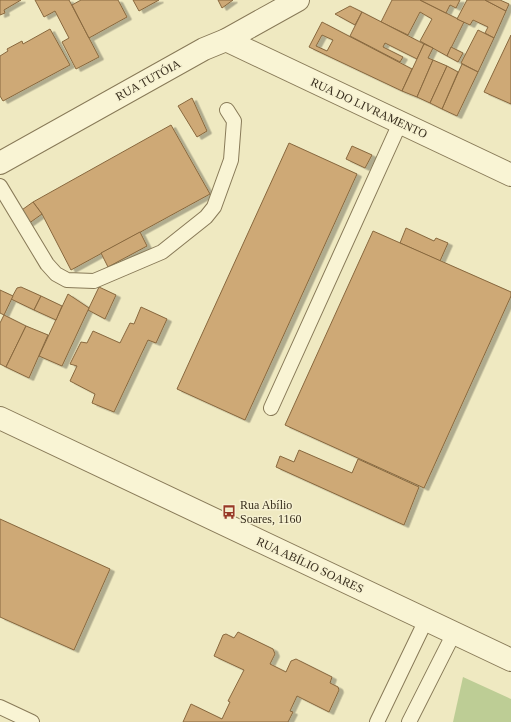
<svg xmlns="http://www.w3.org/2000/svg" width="511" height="722" font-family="'Times New Roman',serif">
<defs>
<filter id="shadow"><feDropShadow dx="4.5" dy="2.5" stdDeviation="0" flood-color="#0004"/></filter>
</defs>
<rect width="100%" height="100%" fill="#efe9c1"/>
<!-- green -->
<path fill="#bdcd95" d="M463 677 511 699V722H453Z"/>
<!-- building -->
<g fill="#cea976" stroke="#88683e" fill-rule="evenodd" filter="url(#shadow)">
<path d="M0 0H21L4 10 5 13 0 15Z"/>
<path d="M35 0H69L99 57 76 69 62 42 69 38 55 11 44 17Z"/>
<path d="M81 0H118L127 17 89 38 72 5Z"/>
<path d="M133 0H159L139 11Z"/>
<path d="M218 0H233L222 8Z"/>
<path d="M392 0H420L464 22 447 56 420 41 432 19 420 12 408 35 381 22Z"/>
<path d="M420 0H460L456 8 450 5 446 13Z"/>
<path d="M467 0H485L506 11 494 38 485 33 488 27 473 20 470 25 457 19Z"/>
<path d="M485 0H500L509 4 506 11Z"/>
<path d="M350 6 362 12 355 25 335 14Z"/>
<path d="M362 12 424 44 417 59 385 43 383 47 403 57 400 62 350 36Z"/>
<path d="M322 22 412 69 402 91 309 47ZM322 35 333 40 327 51 316 46Z"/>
<path d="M50 29 70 65 3 101 0 96V56L8 51 7 49 22 41 23 44Z"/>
<path d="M478 30 494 38 478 72 461 63Z"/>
<path d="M511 35V104L484 92Z"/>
<path d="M424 44 433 48 428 58 433 60 417 97 402 91Z"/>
<path d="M451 47 463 53 458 62 447 56Z"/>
<path d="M433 60 447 66 430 103 417 97Z"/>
<path d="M462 64 478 72 457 116 442 109Z"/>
<path d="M447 66 458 72 442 109 430 103Z"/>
<path d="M192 98 207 131 197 137 178 106Z"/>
<path d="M171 125 210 194 71 270 42 214 33 202Z"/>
<path d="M289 143 357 174 245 420 177 389Z"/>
<path d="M352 146 372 155 365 168 346 159Z"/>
<path d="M33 202 42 214 28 224 19 212Z"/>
<path d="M406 228 434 241 436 238 448 243 440 261 400 243Z"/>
<path d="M373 231 511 292V296L424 488 285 425Z"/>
<path d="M140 232 147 246 108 267 101 253Z"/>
<path d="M21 287 41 296 34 310 11 299 17 288Z"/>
<path d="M99 287 116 295 105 319 88 310Z"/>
<path d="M0 290 13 296 4 315 0 313Z"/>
<path d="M68 294 89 308 62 366 39 356Z"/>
<path d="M41 296 62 306 56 320 34 310Z"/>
<path d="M141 307 167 319 156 343 148 340 114 412 92 403 95 394 70 381 77 366 70 364 81 342 87 343 93 331 120 343 130 323 134 324Z"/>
<path d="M4 315 26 326 6 367 0 364V323Z"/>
<path d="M26 326 48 335 29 378 6 367Z"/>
<path d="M299 450 352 473 358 459 419 487 404 525 276 467 280 456 294 462Z"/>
<path d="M0 519 110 569 74 650 0 617Z"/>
<path d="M238 632 273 649 275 654 270 664 286 672 291 661 296 659 332 677 330 683 338 687 339 690 329 712 297 696 290 711 293 712 288 722H183L191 704 222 719 230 702 228 701 244 670 214 656 223 635 226 634 234 638Z"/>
</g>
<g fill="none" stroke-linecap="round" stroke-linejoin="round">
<defs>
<g id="service">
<path d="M0 186 47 264 56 274 67 280 94 281 162 252 206 217 214 207 231 160 234 121 227 110"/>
<path d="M271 408 400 123"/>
<path d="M0 707 32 722"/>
<path d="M377 722 426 620"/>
<path d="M409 722 454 633"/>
</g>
<path id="minor" d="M226 40 511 175"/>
<g id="tertiary">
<path d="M0 163 204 49 226 40 298 0"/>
<path d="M0 418 511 660"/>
</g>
</defs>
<!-- service casing -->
<use href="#service" stroke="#887a58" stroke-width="16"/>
<!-- minor casing -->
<use href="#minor" stroke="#887a58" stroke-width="24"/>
<!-- tertiary casing -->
<use href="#tertiary" stroke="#887a58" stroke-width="24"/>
<!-- service -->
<use href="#service" stroke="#f9f4d4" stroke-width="14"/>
<!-- minor -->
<use href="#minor" stroke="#f9f4d4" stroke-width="22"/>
<!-- tertiary -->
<use href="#tertiary" stroke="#f9f4d4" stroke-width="22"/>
</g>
<!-- icons -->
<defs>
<symbol id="bus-bare" viewBox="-9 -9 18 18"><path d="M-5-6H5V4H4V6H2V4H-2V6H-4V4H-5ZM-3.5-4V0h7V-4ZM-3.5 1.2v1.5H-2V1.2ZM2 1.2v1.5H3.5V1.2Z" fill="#983927" stroke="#f6f1d1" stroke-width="2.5" paint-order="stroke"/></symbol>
</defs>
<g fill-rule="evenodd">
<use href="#bus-bare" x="219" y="502" width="20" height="20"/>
</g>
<g text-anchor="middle" stroke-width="3" stroke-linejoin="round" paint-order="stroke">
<!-- street labels -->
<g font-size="12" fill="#382e1d" stroke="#f6f1d1">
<text transform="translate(148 80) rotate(-29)" y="4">RUA TUTÓIA</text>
<text transform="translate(369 108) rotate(25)" y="4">RUA DO LIVRAMENTO</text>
<text transform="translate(310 565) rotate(25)" y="4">RUA ABÍLIO SOARES</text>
</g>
<!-- poi labels -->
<g font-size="12" fill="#382e1d" stroke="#f6f1d1" text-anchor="start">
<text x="240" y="509">Rua Abílio<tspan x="240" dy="14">Soares, 1160</tspan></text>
</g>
</g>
</svg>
